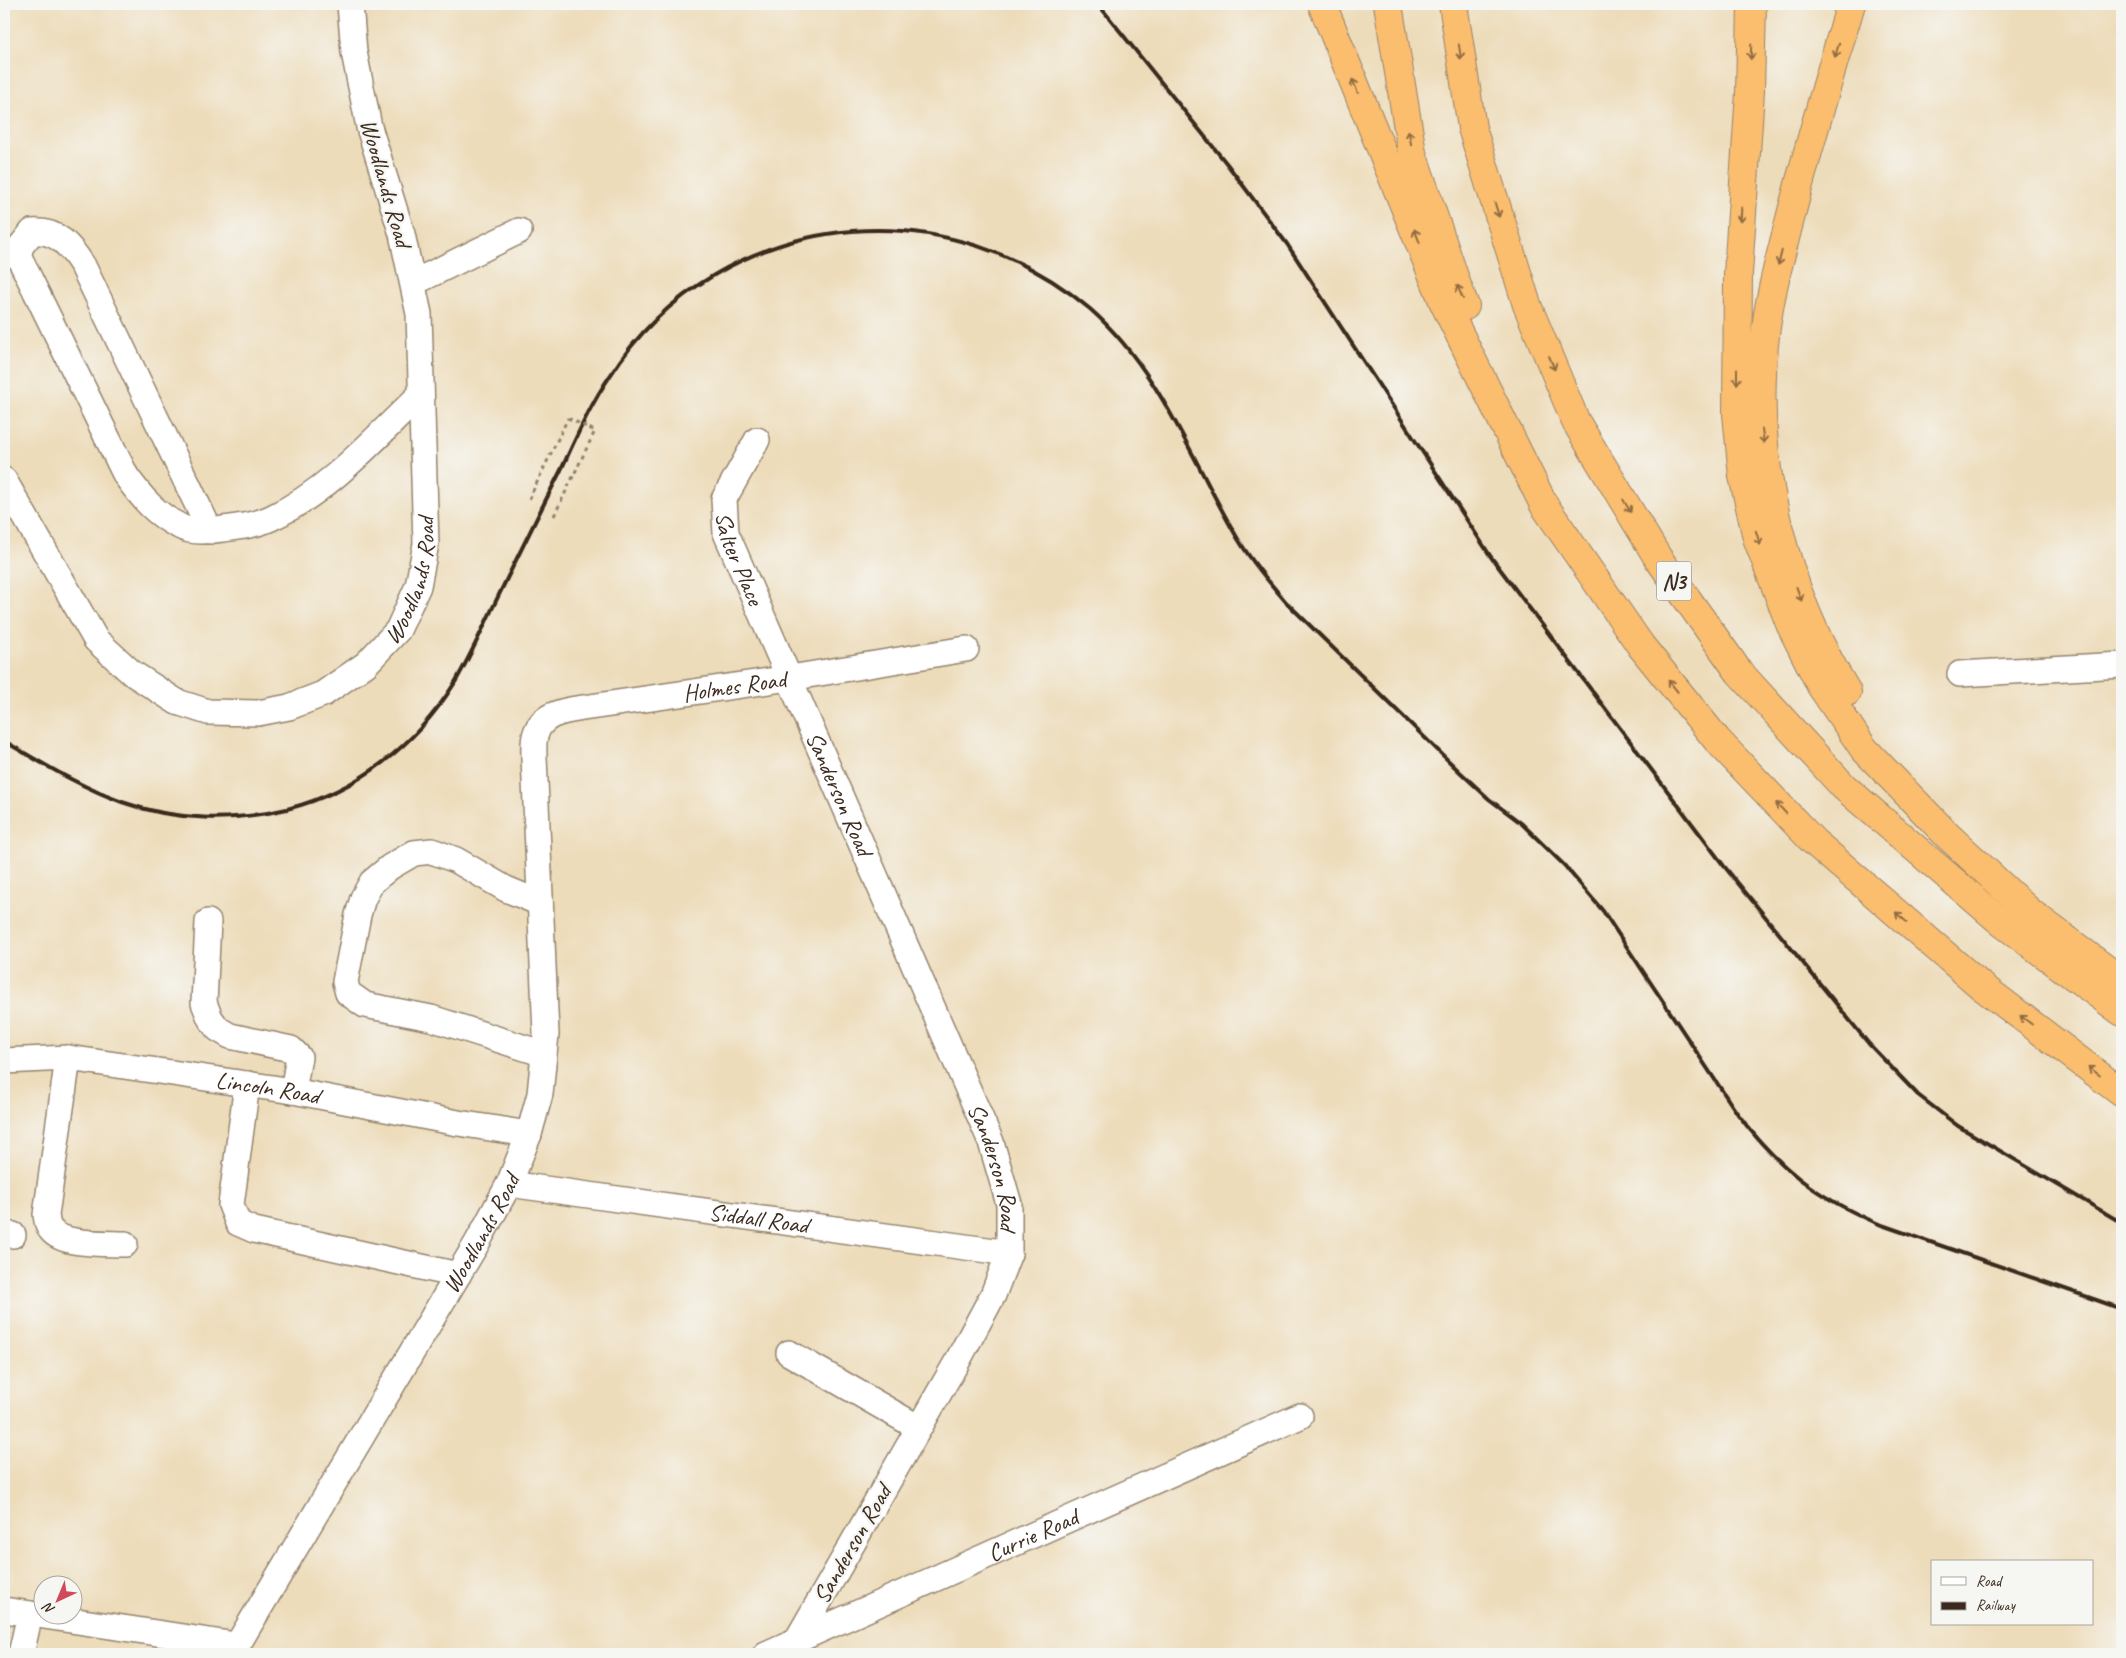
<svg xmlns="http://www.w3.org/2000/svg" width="2126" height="1658" font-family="Caveat,sans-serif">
<rect width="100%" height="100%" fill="#f6f6f2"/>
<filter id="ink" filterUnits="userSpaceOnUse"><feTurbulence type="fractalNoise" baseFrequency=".02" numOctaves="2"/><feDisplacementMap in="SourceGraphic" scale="10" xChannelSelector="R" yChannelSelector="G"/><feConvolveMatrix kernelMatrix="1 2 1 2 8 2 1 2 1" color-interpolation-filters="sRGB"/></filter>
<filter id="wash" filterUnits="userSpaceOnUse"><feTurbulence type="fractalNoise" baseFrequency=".0096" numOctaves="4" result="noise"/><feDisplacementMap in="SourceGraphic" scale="20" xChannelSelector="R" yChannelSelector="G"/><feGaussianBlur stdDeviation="1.12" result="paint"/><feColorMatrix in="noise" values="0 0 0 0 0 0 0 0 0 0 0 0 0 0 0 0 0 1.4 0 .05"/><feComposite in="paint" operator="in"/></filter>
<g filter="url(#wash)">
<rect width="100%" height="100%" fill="#eddcba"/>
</g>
<g filter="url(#ink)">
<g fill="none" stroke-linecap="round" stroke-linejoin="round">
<defs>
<g id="minor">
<path d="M413 283 519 231"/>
<path id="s1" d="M757 440 724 499 726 533 991 1142 1009 1204V1253L993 1295 958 1360 797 1640"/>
<path id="s2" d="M4 480 96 640 132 673 177 702 208 712 258 713 289 707 323 694 366 664 398 630 418 586 426 544 419 314 402 234 369 127 354 52 350 4"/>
<path d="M210 531 83 266C71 247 57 229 32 232L20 247 19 257 126 476C142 498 156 515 181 527 192 533 211 531 223 529 239 527 256 525 271 518 329 491 374 439 420 395"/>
<path d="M1960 674 2122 665"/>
<path d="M540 903 506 889 456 860 432 851 414 853 390 867 372 882 363 898 358 915 345 982 348 993 365 1005 431 1018 544 1054"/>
<path d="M208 922 204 1003 210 1018 218 1029 230 1036 291 1049 299 1057 293 1091"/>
<path d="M68 1058 46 1215C47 1220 47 1226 51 1230 63 1246 106 1243 125 1244"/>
<path id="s3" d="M4 1061 68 1058 172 1073 293 1091 458 1123 529 1134"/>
<path d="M247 1084 231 1205 238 1223 254 1230 458 1275"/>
<path id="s4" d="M509 1184 1009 1253"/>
<path d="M4 1235H13"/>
<path d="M789 1353 919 1428"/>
<path d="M4 1610 236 1645"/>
<path d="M21 1654 30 1614"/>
<path id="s5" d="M232 1654 477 1243 509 1184 529 1134 540 1094 546 1034 534 757C534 750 533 740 536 733 543 713 565 711 583 708L790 678 966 649"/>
<path id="s6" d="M766 1654 1300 1416"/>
</g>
<g id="highway">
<path d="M1322 4 1444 303 1544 505 1641 646 1717 740 1813 841 1980 985 2122 1093"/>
<path d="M1388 4 1412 153 1458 288 1465 306"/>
<path d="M1453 4 1472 128 1527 305 1576 422 1658 558 1739 672 1844 787 2001 922 2122 1012"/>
<path d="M1752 4 1750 92 1738 274 1737 414 1743 476 1757 538 1790 624 1821 686 1864 749 1947 835 2031 913 2122 981"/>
<path d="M1847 692C1785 593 1752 461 1764 345 1768 300 1780 258 1791 215 1809 144 1830 74 1851 4"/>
</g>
</defs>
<!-- minor casing -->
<use href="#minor" stroke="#94836c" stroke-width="28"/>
<!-- highway casing -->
<use href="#highway" stroke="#94836c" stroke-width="30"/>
<!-- path -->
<g stroke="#94836c" stroke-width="3" stroke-dasharray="4 4" stroke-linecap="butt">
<path d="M529 499 568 418"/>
<path d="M554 516 595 431"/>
</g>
<!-- minor -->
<use href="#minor" stroke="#fff" stroke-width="25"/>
<!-- highway -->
<use href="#highway" stroke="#fbbd6e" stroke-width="28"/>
<!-- rail -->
<g stroke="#3b2a1e" stroke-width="4">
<path d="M1098 4 1227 164 1287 244 1491 557 1724 866 1869 1044 1918 1095 1958 1126 2122 1223"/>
<path d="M4 741C42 763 80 787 122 802 175 821 233 822 287 809 357 791 416 745 454 684 469 659 481 632 494 605 516 560 538 515 561 470 576 438 590 405 610 376 663 292 754 239 852 231 938 224 1024 253 1090 309 1160 370 1192 461 1238 539 1252 562 1269 582 1286 602L1460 772 1489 799 1521 823 1564 865 1603 911 1737 1113C1778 1168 1816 1197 1879 1224L2122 1309"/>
</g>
<!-- path-bridge -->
<path stroke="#94836c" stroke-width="3" stroke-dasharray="4 4" stroke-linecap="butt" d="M568 418 595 431"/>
</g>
<!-- one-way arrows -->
<defs><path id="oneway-shaft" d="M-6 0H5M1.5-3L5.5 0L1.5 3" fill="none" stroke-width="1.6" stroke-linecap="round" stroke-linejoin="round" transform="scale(1.25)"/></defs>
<g stroke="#916c42">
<use href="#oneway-shaft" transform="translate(1837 50) rotate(107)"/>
<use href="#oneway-shaft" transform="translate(1460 52) rotate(81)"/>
<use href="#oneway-shaft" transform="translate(1751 52) rotate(92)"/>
<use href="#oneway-shaft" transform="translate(1355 86) rotate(-112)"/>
<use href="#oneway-shaft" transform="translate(1410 138) rotate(-100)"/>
<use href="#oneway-shaft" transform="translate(1497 210) rotate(73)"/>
<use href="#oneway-shaft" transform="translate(1741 215) rotate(93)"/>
<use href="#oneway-shaft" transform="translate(1417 236) rotate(-112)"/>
<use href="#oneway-shaft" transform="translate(1780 258) rotate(104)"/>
<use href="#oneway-shaft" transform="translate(1460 292) rotate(-113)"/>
<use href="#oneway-shaft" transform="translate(1552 363) rotate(67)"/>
<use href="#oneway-shaft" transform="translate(1737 377) rotate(90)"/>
<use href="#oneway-shaft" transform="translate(1763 436) rotate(82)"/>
<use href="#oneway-shaft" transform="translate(1627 506) rotate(59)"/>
<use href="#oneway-shaft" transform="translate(1758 538) rotate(73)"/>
<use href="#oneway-shaft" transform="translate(1799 594) rotate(70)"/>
<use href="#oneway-shaft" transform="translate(1673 686) rotate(-129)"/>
<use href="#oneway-shaft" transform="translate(1781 808) rotate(-133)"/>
<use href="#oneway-shaft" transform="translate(1901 917) rotate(-139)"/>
<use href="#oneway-shaft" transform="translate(2026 1020) rotate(-143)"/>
<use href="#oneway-shaft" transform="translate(2094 1071) rotate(-143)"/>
</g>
</g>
<g text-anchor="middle" stroke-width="4.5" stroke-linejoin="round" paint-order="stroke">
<!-- shield labels -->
<rect fill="#f6f6f2" stroke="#73675e" stroke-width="1" x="1656.5" y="561.5" width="35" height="39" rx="4"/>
<g font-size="22" font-weight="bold" fill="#3b2a1e">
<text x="1674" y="589">N3</text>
</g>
<!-- street labels -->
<g font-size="24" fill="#3b2a1e" stroke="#f6f6f2">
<text transform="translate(386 183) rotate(74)" y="8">Woodlands Road</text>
<text dy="8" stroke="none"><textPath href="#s1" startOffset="130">Salter Place</textPath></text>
<text dy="8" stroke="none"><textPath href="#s2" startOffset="589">Woodlands Road</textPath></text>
<text dy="8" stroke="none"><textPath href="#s5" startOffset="1212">Holmes Road</textPath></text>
<text dy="8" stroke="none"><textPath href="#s1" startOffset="386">Sanderson Road</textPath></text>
<text dy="8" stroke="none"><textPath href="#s3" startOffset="266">Lincoln Road</textPath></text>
<text dy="8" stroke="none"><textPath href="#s1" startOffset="791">Sanderson Road</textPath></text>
<text dy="8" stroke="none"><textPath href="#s4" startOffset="252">Siddall Road</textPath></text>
<text dy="8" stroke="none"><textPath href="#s5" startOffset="489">Woodlands Road</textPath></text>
<text dy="8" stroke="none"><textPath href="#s6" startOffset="292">Currie Road</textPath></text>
<text transform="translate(852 1544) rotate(-60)" y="8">Sanderson Road</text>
</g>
</g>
<!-- margin -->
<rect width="2126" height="1658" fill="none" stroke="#f6f6f2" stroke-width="20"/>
<!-- legend -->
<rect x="1931" y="1560" width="162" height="65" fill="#f6f6f2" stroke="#aba49d"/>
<rect x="1941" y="1577" width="25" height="8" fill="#ffffff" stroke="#aba49d"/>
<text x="1976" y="1586" font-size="15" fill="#3b2a1e">Road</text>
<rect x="1941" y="1602" width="25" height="8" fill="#3b2a1e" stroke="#aba49d"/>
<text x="1976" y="1610" font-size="15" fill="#3b2a1e">Railway</text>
<!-- north arrow -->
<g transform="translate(58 1600) rotate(224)"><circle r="24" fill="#f6f6f2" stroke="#aba49d"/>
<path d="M0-4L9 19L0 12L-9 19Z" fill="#d1495b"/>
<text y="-8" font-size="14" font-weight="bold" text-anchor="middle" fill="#3b2a1e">N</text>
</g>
</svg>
